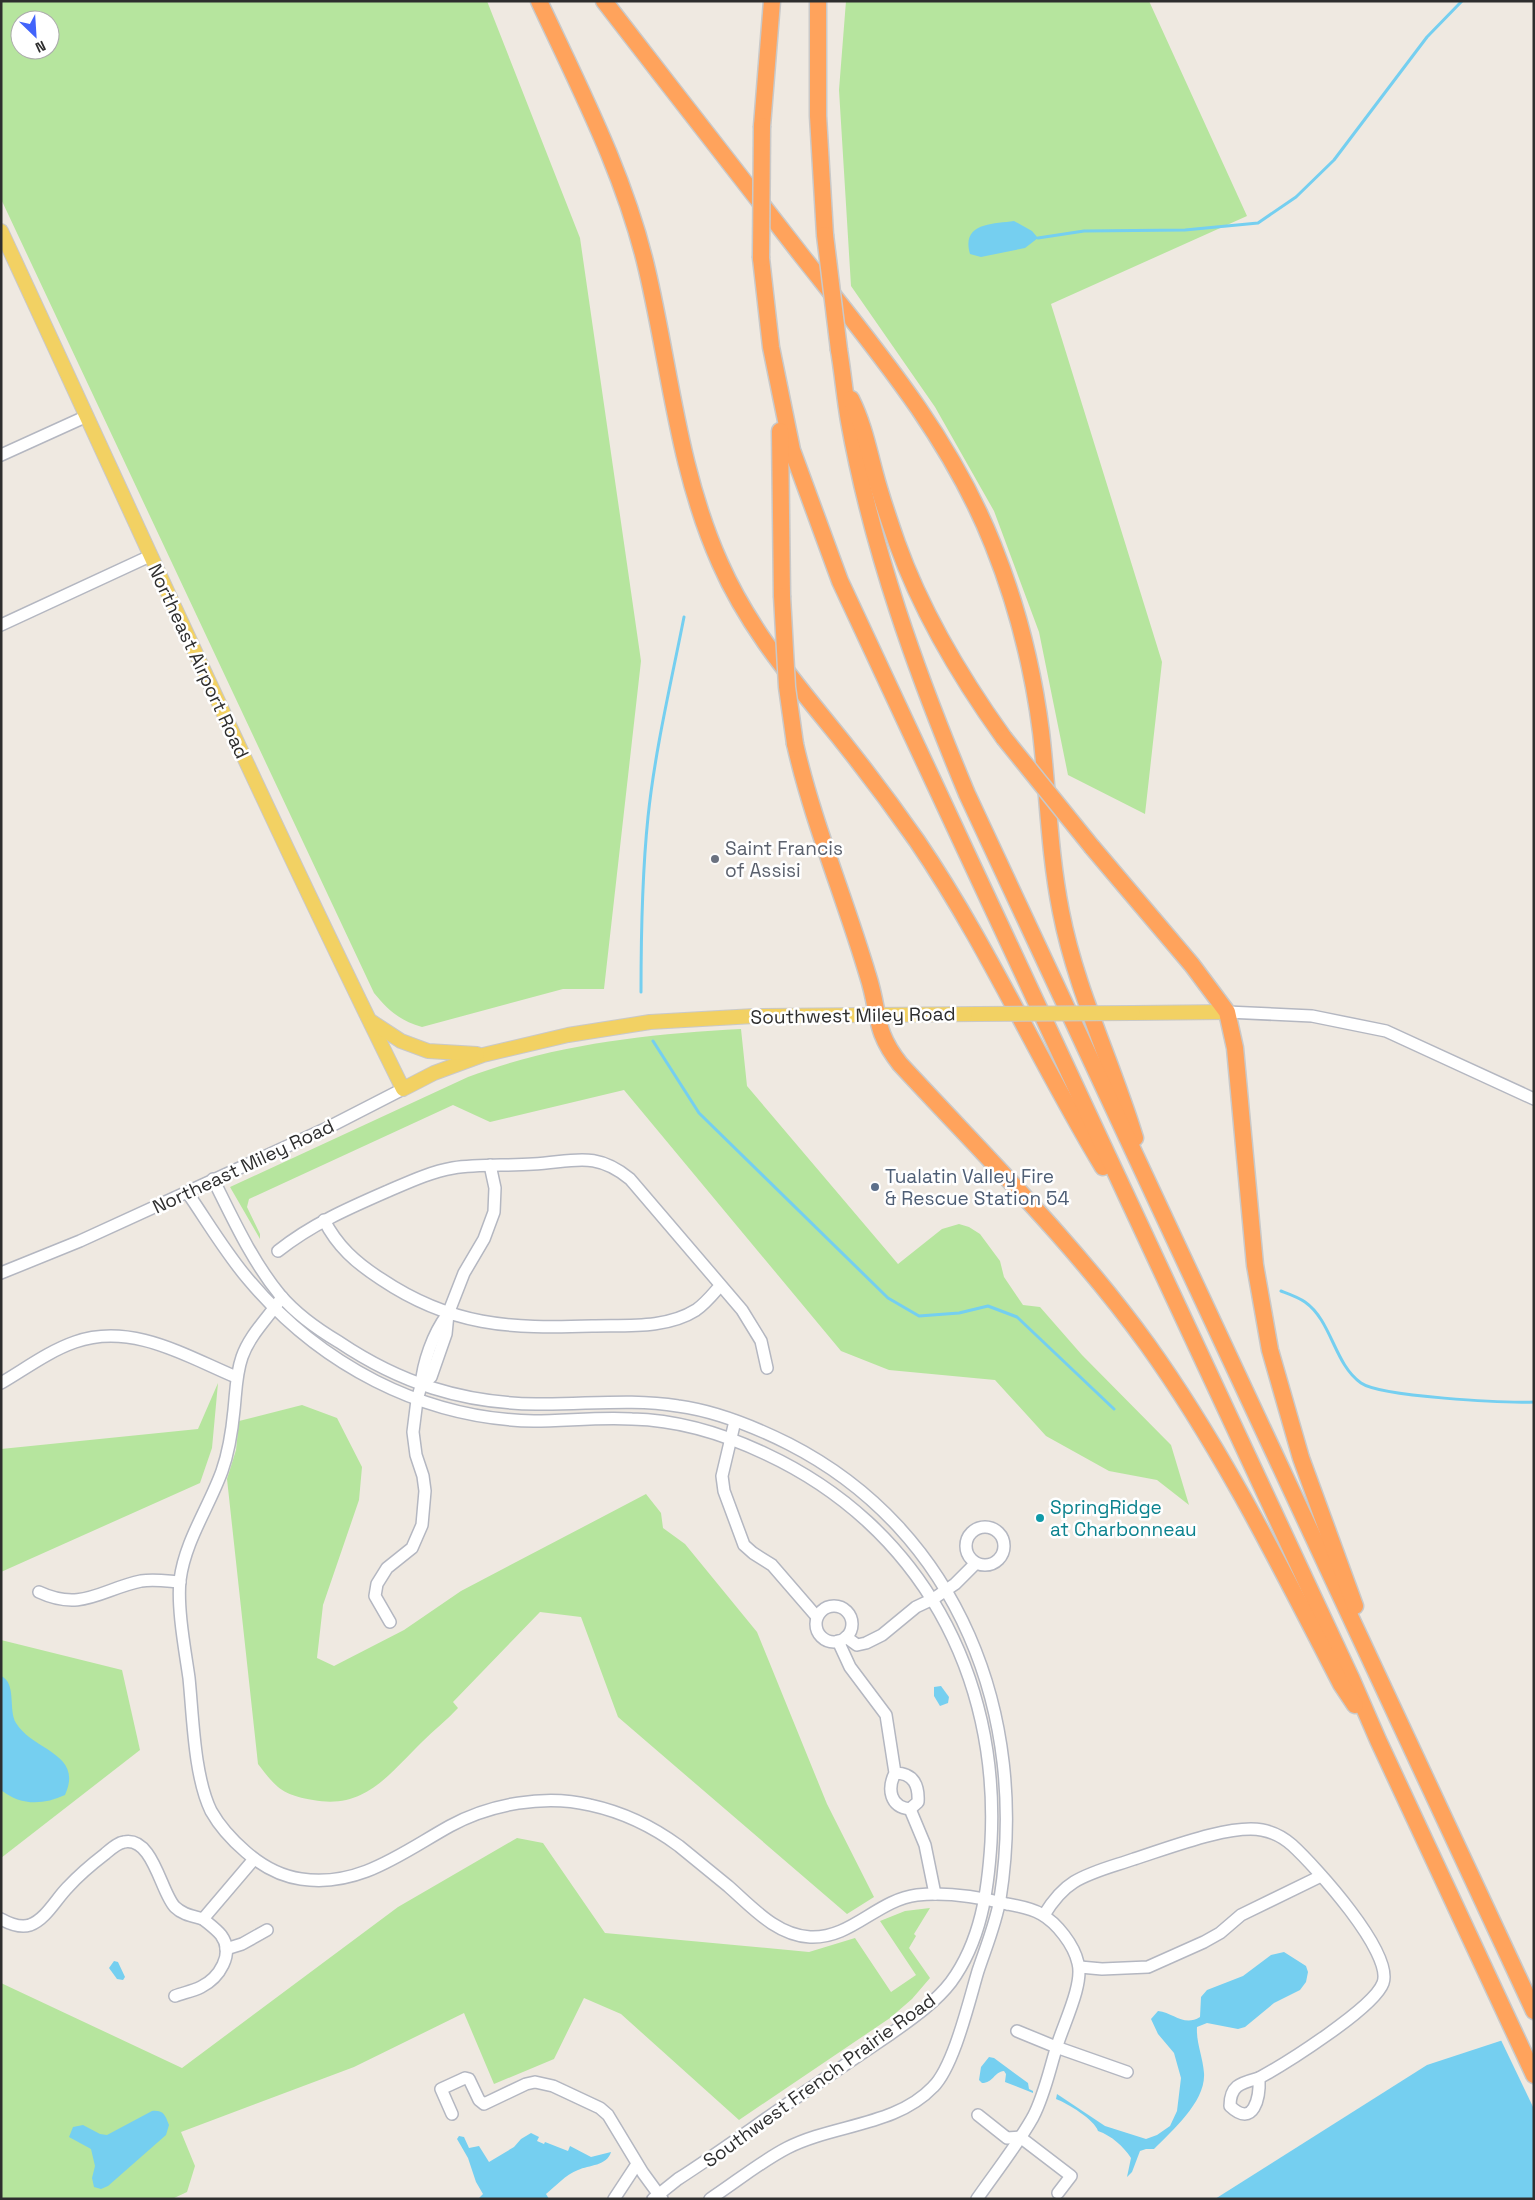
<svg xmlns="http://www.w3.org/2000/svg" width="1535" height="2200" font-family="'Space Grotesk',sans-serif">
<rect width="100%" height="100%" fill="#efe9e1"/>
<!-- green -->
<g fill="#b6e59e" fill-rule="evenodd">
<path d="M1 1H487L580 238 641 661 604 989H563L422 1027C400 1021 388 1010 374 993L1 199ZM20 20H50V50H20Z"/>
<path d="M846 1H1149L1247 216 1051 304 1162 662 1145 814 1068 775 1039 632 994 511 935 407 851 286 839 90Z"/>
<path d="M741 1029 747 1086 898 1264 942 1229 959 1224 969 1227 980 1234 1000 1261 1004 1277 1023 1305 1040 1307 1082 1355 1171 1445 1189 1505 1157 1480 1109 1471 1046 1436 995 1380 889 1370 841 1351 624 1090 490 1122 453 1105 249 1199 247 1207 260 1234V1239L230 1187 468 1077C555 1044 649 1034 741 1029Z"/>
<path d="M218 1383 212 1448 200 1483 1 1572V1449L198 1429Z"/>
<path d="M302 1405 337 1418 362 1467 359 1500 323 1605 317 1658 334 1666 404 1630 461 1591 646 1494 661 1513 663 1528 685 1544 757 1632 827 1804 874 1897 847 1914 618 1717 581 1617 540 1612 453 1702 458 1708C447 1720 434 1730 422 1742 389 1774 365 1810 313 1800 283 1795 276 1788 258 1764L227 1479 236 1450 239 1421Z"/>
<path d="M1 1640 122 1670 140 1750 1 1858Z"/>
<path d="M517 1838 543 1843 605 1933 809 1952 855 1938 891 1992 916 1975 880 1921 905 1911 930 1908 914 1934 916 1936 909 1948 930 1978 912 1999 890 2018 739 2120 621 2014 584 1998 554 2059 494 2084 464 2013 354 2067 181 2132 195 2166 187 2192 172 2199H1V1983L182 2068 398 1907Z"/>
</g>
<!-- water -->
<g fill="#75cff0">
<path d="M1014 221 1032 231 1038 238 1025 248 981 257 970 254C961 223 992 224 1014 221Z"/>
<path d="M1 1676C17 1683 8 1710 16 1723 33 1751 84 1753 65 1795 43 1805 21 1806 1 1790Z"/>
<path d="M941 1686 949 1697 948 1703 940 1706 934 1696V1687Z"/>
<path d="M1284 1952 1306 1966 1308 1972 1306 1982 1300 1990 1274 2003 1245 2027 1238 2029 1207 2023 1197 2027C1196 2043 1203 2057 1204 2073 1206 2101 1173 2130 1154 2149H1146L1140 2151 1132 2172 1127 2177 1131 2158C1123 2146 1112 2136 1098 2131 1095 2120 1067 2103 1056 2099L1057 2094 1105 2126 1146 2139 1157 2135 1170 2126 1177 2111 1181 2078 1174 2053 1158 2034 1151 2019 1158 2011C1174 2013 1184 2027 1200 2017L1201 1997 1207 1990 1243 1976 1271 1955Z"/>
<path d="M114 1961 118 1962 125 1977 123 1980 117 1979 109 1968Z"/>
<path d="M1534 2030V2199H1215L1427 2065Z"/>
<path d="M989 2057 994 2058 1028 2083 1029 2089 1033 2091V2093L1005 2082 1006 2074 1004 2071C994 2072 993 2083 982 2083L979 2080 981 2067Z"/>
<path d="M152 2111C164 2110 165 2115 169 2125L166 2135 108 2186 101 2189 94 2187 92 2178 95 2166 91 2149 69 2137 73 2127 83 2125 100 2134 107 2135Z"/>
<path d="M531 2133 539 2137 537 2141 544 2144 545 2142 568 2151 570 2146 591 2157 611 2152C607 2166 589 2165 578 2170 566 2174 555 2187 546 2194L549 2199H478L483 2194 476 2182 468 2158 457 2139 459 2136 464 2137 469 2148 479 2146 489 2162 514 2147 521 2139Z"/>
</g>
<!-- pier -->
<path fill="#efe9e1" d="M1534 2027V2109L1500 2038Z"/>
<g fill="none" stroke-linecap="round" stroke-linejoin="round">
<!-- stream -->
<g stroke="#75cff0" stroke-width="3">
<path d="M1038 238 1084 231 1185 230 1258 223 1296 197 1334 160 1427 37 1462 1"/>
<path d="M641 992C641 933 642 875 648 817 655 750 671 683 684 617"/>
<path d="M653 1041 699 1113 888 1298 919 1316 959 1313 988 1306 1017 1317 1114 1409"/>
<path d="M1281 1291C1289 1294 1298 1297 1305 1302 1332 1321 1334 1364 1361 1383 1381 1397 1505 1403 1534 1402"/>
</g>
<defs>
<g id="minor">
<path d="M1 455 87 416"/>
<path d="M1 625 150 556"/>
<path d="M1227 1012 1312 1016 1386 1031 1534 1099"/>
<path d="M213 1179C233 1219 252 1261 280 1295 297 1315 317 1329 339 1342 400 1383 462 1403 536 1404 583 1405 631 1398 678 1406 716 1411 755 1427 789 1444 959 1531 1029 1716 1000 1899 996 1923 986 1947 978 1971 969 2001 954 2066 933 2087 896 2126 834 2124 787 2148 760 2162 736 2182 710 2199"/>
<path d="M187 1192C207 1221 225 1252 248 1279 319 1364 422 1419 534 1421 566 1421 599 1417 632 1419 679 1420 724 1434 766 1454 920 1526 1000 1675 991 1842 988 1891 981 1941 951 1982 935 2003 910 2020 889 2035 857 2057 825 2078 793 2100 755 2126 717 2154 678 2179L653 2199"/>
<path d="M324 1220C337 1246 356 1263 381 1279 451 1326 510 1329 592 1326 626 1325 666 1329 696 1310 705 1304 713 1294 720 1286"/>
<path d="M278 1251C312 1224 349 1208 388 1191 409 1182 430 1172 453 1168 479 1164 506 1166 533 1164 573 1162 595 1150 630 1179L742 1310 761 1341 767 1368"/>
<path d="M1 1273 80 1241 327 1128 403 1089"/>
<path d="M282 1297C269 1317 250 1334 242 1357 236 1374 236 1391 234 1410 232 1431 229 1451 222 1471 209 1507 185 1541 180 1580 177 1608 185 1650 189 1678 193 1717 194 1776 211 1811 220 1827 232 1840 246 1852 262 1866 280 1876 301 1879 359 1888 403 1852 450 1826 490 1804 545 1794 590 1805 622 1812 652 1826 679 1846 695 1859 712 1873 728 1886 752 1907 776 1935 810 1937 851 1939 877 1900 917 1895 946 1892 979 1897 1007 1904 1018 1906 1031 1908 1041 1914 1057 1923 1074 1945 1078 1963 1084 1985 1062 2027 1056 2049 1049 2072 1044 2096 1033 2117 1018 2144 995 2173 977 2199"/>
<path d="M1 1383C25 1369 49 1351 75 1342 131 1322 186 1356 236 1377"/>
<path d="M421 1386C423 1362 433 1334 447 1315"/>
<path d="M735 1421 722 1476 724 1491 744 1545 753 1553 772 1565 817 1617"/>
<circle cx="985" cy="1546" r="19"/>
<path d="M39 1592C82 1612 102 1589 141 1581 154 1579 166 1581 180 1582"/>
<circle cx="834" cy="1624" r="18"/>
<path d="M390 1622 375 1596 377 1584 387 1568 412 1548 422 1525 425 1491 423 1476 416 1455 413 1432 417 1400 421 1386 431 1377 446 1334 448 1314 464 1273 484 1239 494 1212 495 1188 490 1165"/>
<path d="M846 1637 857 1645 866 1643 882 1635 916 1607 933 1599 955 1584 976 1563"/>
<path d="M838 1641 850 1667 886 1715 895 1773C887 1789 890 1807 910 1809L918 1802C919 1786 914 1773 895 1773"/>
<path d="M910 1809 925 1845 935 1894"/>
<path d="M1044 1915C1052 1902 1061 1890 1074 1882 1092 1871 1114 1866 1134 1859 1166 1849 1229 1824 1262 1830 1273 1832 1284 1838 1292 1845 1315 1866 1394 1953 1383 1983 1374 2008 1285 2064 1259 2078"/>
<path d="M1 1919C10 1924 20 1928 30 1925 46 1919 56 1899 68 1887 79 1875 92 1864 105 1854 111 1849 117 1843 124 1842 153 1836 161 1893 175 1907 183 1915 193 1916 203 1919L254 1859"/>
<path d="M226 1949 242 1944 267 1930"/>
<path d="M1080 1967 1102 1969 1148 1967 1204 1942 1220 1933 1241 1915 1321 1876"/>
<path d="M175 1996C183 1993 193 1991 201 1987 219 1978 235 1954 221 1935 216 1929 209 1924 203 1919"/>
<path d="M1017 2031 1056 2047 1127 2072"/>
<path d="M1259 2078C1260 2097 1254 2129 1230 2106 1230 2085 1241 2083 1259 2078Z"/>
<path d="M452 2114 441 2089 465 2078 469 2079 479 2100 484 2104 526 2084 535 2082 553 2086 600 2108 608 2115 643 2173 662 2199"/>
<path d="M978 2115 1007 2138 1020 2137 1071 2176 1058 2193"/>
<path d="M614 2199 637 2164"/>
</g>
<g id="major">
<path d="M1 231C134 517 263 806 403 1089L434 1073 483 1055 568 1035 650 1022 754 1016 978 1014"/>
<path d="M1133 1013 1227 1012"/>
<path d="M372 1022 401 1041 428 1051 477 1054"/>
</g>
<g id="highway">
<path d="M539 1C580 89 625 175 647 270 670 368 678 469 720 563 745 620 782 667 822 716 855 756 887 798 917 841 988 945 1038 1060 1103 1167"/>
<path d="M604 1C670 86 735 171 802 256 874 347 950 436 993 545 1017 605 1033 669 1041 732 1048 792 1049 852 1061 912 1076 990 1112 1062 1135 1138"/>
<path d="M818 1V116L825 235"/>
<path d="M762 126 772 1"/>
<path d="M761 258 771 347 792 450 840 581 1352 1680 1378 1740 1534 2075"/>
<path d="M839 350C843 374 845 398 849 421 872 550 917 674 967 794L1534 2011"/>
<path d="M851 399C863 423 868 448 875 474 881 497 889 520 897 543 922 613 961 678 1004 738"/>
<path d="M780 431 782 596"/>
<path d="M795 744C813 823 845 898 868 976 880 1013 873 1030 900 1064 984 1155 1074 1243 1147 1344 1223 1450 1281 1568 1341 1684L1355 1705"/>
<path d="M1092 847 1192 965 1227 1012 1235 1048 1255 1265 1270 1350 1301 1458 1355 1606"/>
</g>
</defs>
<!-- minor casing -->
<use href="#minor" stroke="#b4b7c1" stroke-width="14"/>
<!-- major casing -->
<use href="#major" stroke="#c9c9c9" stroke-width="16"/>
<!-- highway casing -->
<use href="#highway" stroke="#c9c9c9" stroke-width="19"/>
<!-- minor -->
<use href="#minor" stroke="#fff" stroke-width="11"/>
<!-- major -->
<use href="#major" stroke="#f2d163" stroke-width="14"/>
<!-- highway -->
<use href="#highway" stroke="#ffa35c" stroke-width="16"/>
<defs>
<path id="major-bridge" d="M978 1014 1133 1013"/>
<g id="highway-bridge">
<path d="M825 235 839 350"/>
<path d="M761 258 762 126"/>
<path d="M782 596 787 687 795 744"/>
<path d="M1004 738 1092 847"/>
</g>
</defs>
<!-- major-bridge casing -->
<use href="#major-bridge" stroke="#c9c9c9" stroke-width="16" stroke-linecap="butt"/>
<!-- highway-bridge casing -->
<use href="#highway-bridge" stroke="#c9c9c9" stroke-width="19" stroke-linecap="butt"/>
<!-- major-bridge -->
<use href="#major-bridge" stroke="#f2d163" stroke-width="14"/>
<!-- highway-bridge -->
<use href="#highway-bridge" stroke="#ffa35c" stroke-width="16"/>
</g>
<!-- markers -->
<circle fill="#6b7280" stroke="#fff" stroke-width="2" cx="715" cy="859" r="5"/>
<circle fill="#5c6f8a" stroke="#fff" stroke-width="2" cx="875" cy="1187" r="5"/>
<circle fill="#0f9aa8" stroke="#fff" stroke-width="2" cx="1040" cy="1518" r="5"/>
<g text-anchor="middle" stroke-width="5" stroke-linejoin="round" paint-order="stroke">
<!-- street labels -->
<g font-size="19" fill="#2e2e2e" stroke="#fff">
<text transform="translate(199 661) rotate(65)" y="7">Northeast Airport Road</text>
<text transform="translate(853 1015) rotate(-1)" y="7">Southwest Miley Road</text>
<text transform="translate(243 1166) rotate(-25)" y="7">Northeast Miley Road</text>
<text transform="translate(819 2080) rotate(-36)" y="7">Southwest French Prairie Road</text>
</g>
<!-- worship labels -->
<g font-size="19" fill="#5b616d" stroke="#fff" text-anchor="start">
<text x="725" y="855">Saint Francis<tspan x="725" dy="22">of Assisi</tspan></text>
</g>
<!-- service labels -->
<g font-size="19" fill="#4e5e75" stroke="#fff" text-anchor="start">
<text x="885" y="1183">Tualatin Valley Fire<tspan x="885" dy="22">&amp; Rescue Station 54</tspan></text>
</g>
<!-- culture labels -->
<g font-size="19" fill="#0d838f" stroke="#fff" text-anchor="start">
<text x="1050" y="1514">SpringRidge<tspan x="1050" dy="22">at Charbonneau</tspan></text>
</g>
</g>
<!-- border -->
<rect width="1535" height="2200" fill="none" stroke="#2e2e2e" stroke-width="5"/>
<!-- north arrow -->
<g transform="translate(35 35) rotate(155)"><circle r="24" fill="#ffffff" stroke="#ababab"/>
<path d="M0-4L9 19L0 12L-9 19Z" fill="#4264fb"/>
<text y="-8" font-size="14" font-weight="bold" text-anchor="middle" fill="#2e2e2e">N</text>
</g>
</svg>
